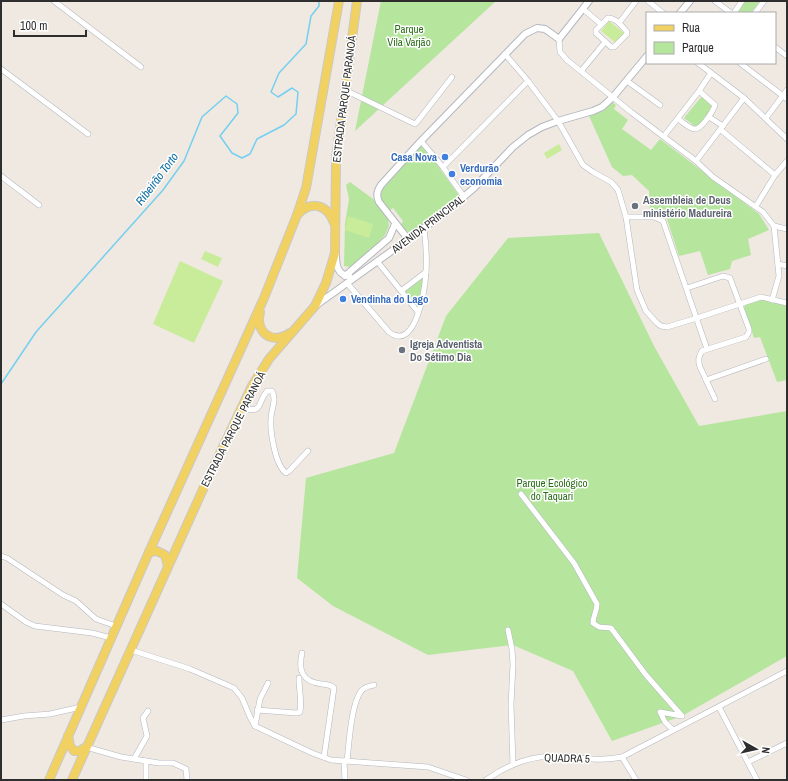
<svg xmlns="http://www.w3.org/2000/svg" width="788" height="781" font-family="'Archivo Narrow',sans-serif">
<rect width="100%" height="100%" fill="#efe9e1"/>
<!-- green -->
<g fill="#b6e59e">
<path d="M381 1H496L355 131Z"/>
<path d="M745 1H760L751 13H738L737 12Z"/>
<path d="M702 96 714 106 697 128 684 118Z"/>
<path d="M612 102 616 105 614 109 628 120 622 129 651 150 660 139 759 214 769 230 748 239 751 255 732 261 730 269 708 275 700 251 679 256 665 213 650 211 649 191 632 175 623 176 612 167 589 116 603 111Z"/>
<path d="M420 147H423L425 148 458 194V198L411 233H409L401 225 403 221 393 208 390 210H388C383 203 378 197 383 189Z"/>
<path d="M350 182 373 199 388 219 389 226 385 235 377 244 350 267 344 266 345 224 349 199 346 185Z"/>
<path d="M599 233 654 346 699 426 787 411V656L682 716 612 741 573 671 513 645 428 655 333 606 297 578 306 478 394 453 446 316 508 238Z"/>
<path d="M424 276 418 307 405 291Z"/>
<path d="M761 300H765L787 305V380L777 382 760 337 754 338 744 308 745 305Z"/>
</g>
<!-- pitch -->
<g fill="#c9ec9a">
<path d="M609 21 624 33 616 43 601 31Z"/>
<path d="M559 144 562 150 547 159 544 153Z"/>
<path d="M348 216 373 224 369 238 345 230Z"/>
<path d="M205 251 222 258 218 267 201 259Z"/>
<path d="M180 261 223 281 194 343 153 324Z"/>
</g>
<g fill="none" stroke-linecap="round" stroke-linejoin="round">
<!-- stream -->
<path stroke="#75cff0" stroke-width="1.5" d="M1 384 36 332 163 190 184 161 202 117 226 96 237 104 238 113 220 136 232 153 242 158 250 154 257 139 284 125 296 114 298 92 292 88 278 97 271 92 279 73 306 44 311 16 319 6V1"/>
<defs>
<g id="minor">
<path d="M54 1 141 67"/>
<path d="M648 1 663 13"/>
<path d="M715 1 731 13"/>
<path d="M583 9 601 24"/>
<path d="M734 13 742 1"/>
<path d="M755 13 764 1"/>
<path d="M608 18C616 18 622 26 627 32V34L614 47H611L596 33V30Z"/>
<path d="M619 23 636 1"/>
<path d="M559 39 560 52 567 60 631 112 696 161 713 177 763 212 774 226"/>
<path d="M775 47 787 56"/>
<path d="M505 54 528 81 558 121 583 165 593 172 611 182 618 190 626 217 637 290 646 311 657 323 661 326 667 327 697 318 761 297 787 303"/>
<path d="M698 63 744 98 787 139"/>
<path d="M740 63 787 99"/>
<path d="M1 69 88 134"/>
<path d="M582 70 605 42"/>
<path d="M627 81 660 105"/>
<path d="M345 90 415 124 417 122 452 77"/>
<path d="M709 117 723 126"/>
<path d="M766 118 787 90"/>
<path d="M678 119C683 122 689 129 695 129 702 129 713 111 715 105L699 91"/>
<path d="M721 130 775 175"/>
<path d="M664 136 699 91 711 73"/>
<path d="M421 141 443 167 464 197"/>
<path d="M696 161 744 98"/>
<path d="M443 167 528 81"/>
<path d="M1 176 39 205"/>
<path d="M756 206 775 175 787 161"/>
<path d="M626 217H654L663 221 707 349"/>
<path d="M774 226 787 229"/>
<path d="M377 261 418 312"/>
<path d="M778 264 787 266"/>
<path d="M347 283 389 332C416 353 425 288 426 272 427 258 426 243 424 229"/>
<path d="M687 288 723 276 730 278 749 329V332L746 337 702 351C698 357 698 361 700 367L715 399"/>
<path d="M401 291 426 272"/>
<path d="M772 300 779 276 774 226"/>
<path d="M706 380 766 359"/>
<path d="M241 408C265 413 255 406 267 391H272C277 400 271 409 271 419 270 431 275 465 286 473L289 471 308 451"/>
<path d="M521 494 574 563 597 604C597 611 593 616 593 623L599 627 611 628 646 675 682 716 660 712 665 722 673 730"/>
<path d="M1 556 7 558 63 595 76 601 96 619 116 626"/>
<path d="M1 604 26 622 35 626 92 633 111 638"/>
<path d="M508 630 512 649 513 664 511 705 513 764"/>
<path d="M131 650 190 669 234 688 242 698 250 717 255 726 312 753 331 760 428 767 466 780"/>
<path d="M302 653C298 670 302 682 322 684 327 685 330 684 334 688L324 757"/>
<path d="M719 707 757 780"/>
<path d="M257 710 296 713 300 712C302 701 299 690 299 678"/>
<path d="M1 720 24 716 50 714 81 707"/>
<path d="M255 726 260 699 268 683"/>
<path d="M86 747 121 757 159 763H173L186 769 187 780"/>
<path d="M622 757 636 780"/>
<path d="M134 759 147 736 143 718 148 711"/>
<path d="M344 761 345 780"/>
<path d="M347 761C349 744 351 705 361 691 364 687 370 686 374 685"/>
<path d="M748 762 787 743"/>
<path d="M146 780V761"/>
<path d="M486 780C507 765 531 755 558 756 582 757 597 762 622 757L787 671"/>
</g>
<g id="tertiary">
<path d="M680 13 690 1"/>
<path d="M408 239 379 202C376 195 377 191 381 185L421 141 525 34 537 28 545 29 559 39 589 1"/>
<path d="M336 255C336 264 337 275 349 276"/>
<path d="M345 276 389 238 395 224"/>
<path d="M315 306 446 212 474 188 513 147 528 135 542 127 558 121 593 111 602 107 613 97 647 56"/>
</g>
<g id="primary">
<path d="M297 215C311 199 328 205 334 223"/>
<path d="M260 312C255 333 272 345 290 333"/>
<path d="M149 552 157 551 165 555 168 566"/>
<path d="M68 736 70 746 74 751H80L86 747"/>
<path d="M49 780 149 552 264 298 297 215 306 188 339 1"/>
<path d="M72 780 204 487 252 386 269 359 315 306 326 283 335 253 336 159 357 1"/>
</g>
</defs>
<!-- minor casing -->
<use href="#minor" stroke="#b4b7c1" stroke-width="6"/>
<!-- tertiary casing -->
<use href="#tertiary" stroke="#b4b7c1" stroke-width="8"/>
<!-- primary casing -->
<use href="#primary" stroke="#c9c9c9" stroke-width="10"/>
<!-- minor -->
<use href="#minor" stroke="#fff" stroke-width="5"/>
<!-- tertiary -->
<use href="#tertiary" stroke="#fff" stroke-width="6"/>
<!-- primary -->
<use href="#primary" stroke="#f2d163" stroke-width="8"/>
</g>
<!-- markers -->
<g fill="#3f7fe0" stroke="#fff" stroke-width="1.5">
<circle cx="445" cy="157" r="4"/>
<circle cx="452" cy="174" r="4"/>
<circle cx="343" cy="299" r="4"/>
</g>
<g fill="#6b7280" stroke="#fff" stroke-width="1.5">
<circle cx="635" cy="206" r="4"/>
<circle cx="402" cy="350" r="4"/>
</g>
<g text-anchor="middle" stroke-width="3" stroke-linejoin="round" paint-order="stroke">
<!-- park labels -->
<g font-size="11" fill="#2c6e1b" stroke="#fff">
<text x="409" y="33">Parque<tspan x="409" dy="13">Vila Varjão</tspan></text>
<text x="552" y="487">Parque Ecológico<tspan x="552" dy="13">do Taquari</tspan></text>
</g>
<!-- street labels -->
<g font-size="11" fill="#2e2e2e" stroke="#fff">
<text transform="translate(344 99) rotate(-83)" y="4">ESTRADA PARQUE PARANOÁ</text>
<text transform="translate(428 224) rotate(-37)" y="4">AVENIDA PRINCIPAL</text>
<text transform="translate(233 429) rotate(-63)" y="4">ESTRADA PARQUE PARANOÁ</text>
<text transform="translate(567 758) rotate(2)" y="4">QUADRA 5</text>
</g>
<!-- shop labels -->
<g font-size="11" font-weight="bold" fill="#366cbe" stroke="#fff" text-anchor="start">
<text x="437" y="161" text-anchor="end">Casa Nova</text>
<text x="460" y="172">Verdurão<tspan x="460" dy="13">economia</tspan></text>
<text x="351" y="303">Vendinha do Lago</text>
</g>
<!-- worship labels -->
<g font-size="11" font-weight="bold" fill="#5b616d" stroke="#fff" text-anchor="start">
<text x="643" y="204">Assembleia de Deus<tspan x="643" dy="13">ministério Madureira</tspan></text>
<text x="410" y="348">Igreja Adventista<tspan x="410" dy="13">Do Sétimo Dia</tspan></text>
</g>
<!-- water labels -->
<g font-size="12" font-style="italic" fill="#0d6fa3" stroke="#fff">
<text transform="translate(157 179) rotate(-53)" y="4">Ribeirão Torto</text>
</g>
</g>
<!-- border -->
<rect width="788" height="781" fill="none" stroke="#2e2e2e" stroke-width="4"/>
<!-- legend -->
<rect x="646" y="12" width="130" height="52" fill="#ffffff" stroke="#ababab"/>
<rect x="654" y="25" width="20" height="6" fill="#f2d163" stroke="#ababab"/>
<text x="682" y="32" font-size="12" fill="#2e2e2e">Rua</text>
<rect x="654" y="42" width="20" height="12" fill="#b6e59e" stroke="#ababab"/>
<text x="682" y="52" font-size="12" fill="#2e2e2e">Parque</text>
<!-- north arrow -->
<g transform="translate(756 749) rotate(98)" stroke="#ffffff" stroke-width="3" paint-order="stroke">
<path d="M0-3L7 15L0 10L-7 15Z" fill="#2e2e2e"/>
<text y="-6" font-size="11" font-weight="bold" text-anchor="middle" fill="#2e2e2e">N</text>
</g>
<!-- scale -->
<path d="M14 30v6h72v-6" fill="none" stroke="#2e2e2e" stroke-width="2"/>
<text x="20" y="30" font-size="12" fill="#2e2e2e" stroke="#ffffff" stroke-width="3" paint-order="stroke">100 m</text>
</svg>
